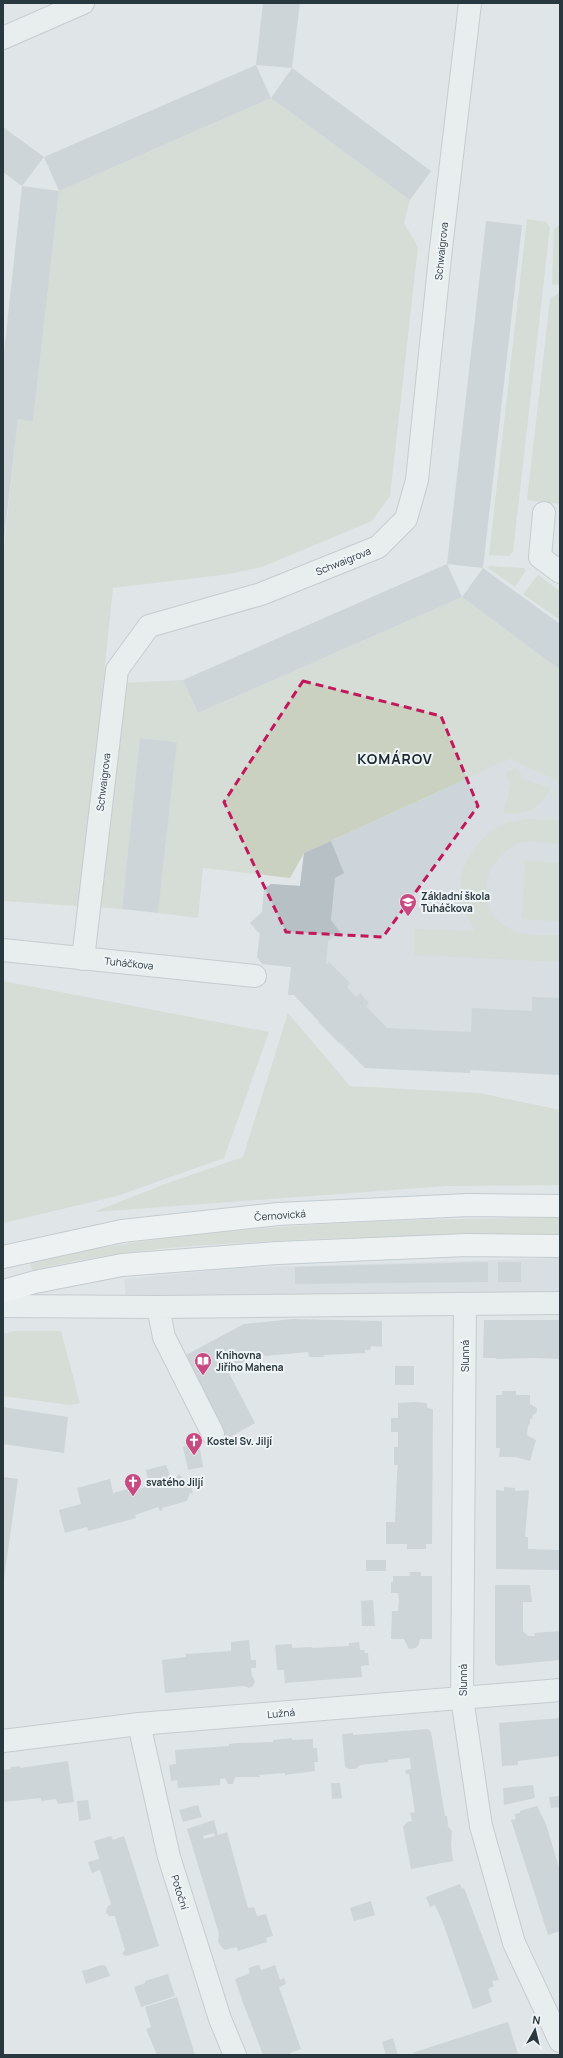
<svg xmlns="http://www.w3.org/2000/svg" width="563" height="2058" font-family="Manrope,sans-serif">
<rect width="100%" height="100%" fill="#e0e5e8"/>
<!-- built -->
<g fill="#ced5da">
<path d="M510 759 560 782V1075L470 1070V1073L365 1068 318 1023V1020L294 995H288L291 967 262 964 257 957 260 934 250 923 262 912 264 889 271 884 300 886 304 853Z"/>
<path d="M560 1258V1295L126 1296 124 1279 239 1268Z"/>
</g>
<!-- green -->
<g fill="#cad1c1">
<path d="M271 98 410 200 404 223 418 247 390 496 372 521 262 567 229 574 113 588 103 684 183 680 198 713 462 597 560 670V782L510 759 304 853 290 878 203 868 198 918 158 913 177 742 141 738 122 909 3 901V556L18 419 33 420 59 191Z"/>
<path d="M527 219 546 222 550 227 513 552 509 556 489 555Z"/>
<path d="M558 226 560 227V284L552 285 554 229Z"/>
<path d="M560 292V504L527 500 550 299Z"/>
<path d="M489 566 524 568 526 570 515 587 488 568Z"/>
<path d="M538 575 560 591V620L523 594Z"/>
<path d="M517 768 523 779 550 788C542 809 524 816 503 813L511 785 505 773Z"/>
<path d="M526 819 560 820V844C549 844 534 840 523 842 517 843 510 848 505 852 475 877 481 922 520 933 532 936 548 935 560 935V962L414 955 415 929 475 931C472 924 467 917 464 910 452 877 472 839 502 825 509 822 519 821 526 819Z"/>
<path d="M525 861 560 863V921L522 919Z"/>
<path d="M3 981 269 1032 224 1158 117 1196 3 1223Z"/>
<path d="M288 1013 350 1086 479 1093 560 1110V1185L446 1186 94 1212 165 1184 243 1157Z"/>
<path d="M560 1218V1235C459 1235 359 1236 258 1242 184 1246 109 1251 37 1270H33L30 1266 31 1263 35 1260C204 1225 387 1218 560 1218Z"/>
<path d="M15 1331H61L80 1403 70 1405 3 1396V1334Z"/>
</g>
<!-- building -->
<g fill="#b7c0c5" fill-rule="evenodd">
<path d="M263 3H300L292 68 256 65Z"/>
<path d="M256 65 271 98 292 68 431 171 410 200 271 98 59 191 33 421 18 419 3 548V362L22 186 59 191 44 157Z"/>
<path d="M3 127 44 157 22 186 3 172Z"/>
<path d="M486 221 522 225 483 568 447 564Z"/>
<path d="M447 564 462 597 483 568 560 624V670L462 597 198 713 183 680Z"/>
<path d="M140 738 177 742 158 913 122 909Z"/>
<path d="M331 841 344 873 335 878 331 920 340 932 328 941 326 965 329 962 350 983 347 987 356 997 360 993 369 1003 366 1006 387 1028 471 1032 472 1008 532 1011V997L560 998V1075L470 1070V1073L365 1068 340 1042 339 1043 294 995H288L291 967 262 964 257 957 260 934 250 923 262 912 264 889 271 884 300 886 304 853Z"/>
<path d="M488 1262V1282L295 1284V1267Z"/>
<rect x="498" y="1262" width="23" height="20"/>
<path d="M293 1319 382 1321V1347L371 1346 370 1350H365V1353L324 1355V1357H309L308 1352 265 1356 262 1352 228 1371 255 1423 225 1440 182 1357 244 1324Z"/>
<path d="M484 1320H560V1359L535 1358 496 1359V1358H483Z"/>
<rect x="395" y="1366" width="19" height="19"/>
<path d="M502 1391H516V1395H530V1404L537 1408V1412L533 1415 532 1419H530V1424L528 1425 527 1435 536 1440 530 1461 516 1457H499L500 1448H496V1395H502Z"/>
<path d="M416 1402 427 1403V1408L433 1409 432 1544H426V1549H407V1544H386V1522H395L397 1474 398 1465H394V1447H398V1432H391V1418H398V1403Z"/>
<path d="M3 1407 68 1417 64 1453 3 1444Z"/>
<path d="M199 1443 203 1467 188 1470 183 1447Z"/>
<path d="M166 1465 171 1478 178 1476V1474L187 1481 190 1479 193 1494 190 1493 187 1501 162 1508 163 1510 160 1511 158 1507 135 1515 136 1518 88 1531 87 1527 65 1533 59 1510 81 1504 77 1488 110 1479 113 1493 128 1489 129 1492 149 1486 146 1470Z"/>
<path d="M3 1477 18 1479 4 1579H3Z"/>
<path d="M504 1487 515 1488V1491L529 1490 525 1537H528V1549L560 1550V1570L496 1569V1490L504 1491Z"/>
<rect x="366" y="1560" width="20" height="11"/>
<path d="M409 1572H421V1576H432V1639H420L419 1644 416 1648 409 1649 404 1639H391L392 1611H398L399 1600 398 1593H391V1582H393V1576H410Z"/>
<path d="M495 1585H530L532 1602H523V1631L528 1636H535L534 1633 560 1631V1660L498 1666 495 1663Z"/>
<path d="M373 1600 375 1626H362L361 1601Z"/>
<path d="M249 1640 251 1660H256V1668H251L252 1676 255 1681 253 1686 249 1688 244 1686 165 1693 162 1660 186 1657V1654L231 1651V1642Z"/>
<path d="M359 1642 360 1650H364L365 1653H368L369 1665 361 1666 362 1677 285 1683 284 1670H277L275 1645 292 1644V1648L312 1647V1648L349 1646V1643Z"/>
<path d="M560 1718V1756L518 1761V1765L502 1766 499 1723Z"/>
<path d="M428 1729 431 1732 445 1816H447L448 1825H447L452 1831 451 1845 453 1861 411 1869 403 1827 407 1822 412 1821 410 1813 415 1812 409 1774H406L405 1770 411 1769 410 1758 388 1760V1762L360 1765 356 1769H349L345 1767 342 1734 353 1733V1735Z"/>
<path d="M292 1738V1740L313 1739V1748H317L318 1762H314L315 1771 285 1775V1773L259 1775 260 1777H235L233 1784H228L225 1778 220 1779V1785L178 1788 177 1780 171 1781 169 1765 176 1764 175 1750 229 1746V1744L238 1743 273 1742V1740Z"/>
<path d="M68 1761 74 1802 58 1804 56 1799 41 1801V1798L3 1802V1770L11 1769V1767L20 1766V1768Z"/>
<path d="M331 1783H340L342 1798 332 1799Z"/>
<path d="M533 1785 535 1798 504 1805 503 1788Z"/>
<path d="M560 1796V1807L551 1808 549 1797Z"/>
<path d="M88 1800 91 1819 79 1821 77 1801Z"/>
<path d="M198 1805 202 1817 183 1822 179 1810Z"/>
<path d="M537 1806 546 1824 560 1871V1931L548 1935 511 1820 516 1819 514 1814 520 1813V1811Z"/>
<path d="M214 1820 218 1835 227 1832 248 1908 254 1907 257 1916 266 1914 273 1936 266 1938 267 1942 238 1951 237 1947 224 1950 218 1942 219 1934 187 1829ZM214 1833 215 1836 204 1839 203 1836Z"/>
<path d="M111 1836 113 1840 124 1836 159 1946 126 1956 122 1954 125 1950 116 1920 115 1916H109L106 1912 107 1907 111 1904 100 1870 92 1873 88 1862 99 1859 94 1841Z"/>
<path d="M460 1884 462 1889 464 1888 499 1980 492 1981 494 1986 488 1989 492 2002 473 2009 443 1923 435 1905 430 1907 426 1897Z"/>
<path d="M371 1901 375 1915 354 1921 350 1908Z"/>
<path d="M102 1965 106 1966 110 1976 86 1984 82 1971Z"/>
<path d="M259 1965 261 1970 275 1965 280 1980 284 1978 286 1984 279 1987 301 2049 290 2053 291 2055H263L242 2000 235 1979 250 1973 248 1968Z"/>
<path d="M168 1974 175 1996 141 2007 134 1987 145 1983V1981Z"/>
<path d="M177 1997 195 2055H157L146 2029 151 2027 145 2007Z"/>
<path d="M508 2022 518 2054 411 2055 415 2052Z"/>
<path d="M393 2038 398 2055H386L382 2042Z"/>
</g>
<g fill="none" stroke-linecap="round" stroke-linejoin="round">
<defs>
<g id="minor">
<path d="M3 38 83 3"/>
<path d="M544 513 540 557 560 572"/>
<path d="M3 950 255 976"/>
<path d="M83 959 117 670 149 626 261 594 378 547 406 519 417 480 440 257 470 3"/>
<path d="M465 1304 462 1698 481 1826 514 1943 560 2041"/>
<path d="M3 1306 158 1307"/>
<path d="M213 1434 164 1337 158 1307 560 1303"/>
<path d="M139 1724 169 1857 220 2019 235 2055"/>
<path d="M3 1741 139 1724 560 1690"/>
</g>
<g id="major">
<path d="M3 1257 122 1231 278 1214 468 1205 560 1206"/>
<path d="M3 1291 35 1282 122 1265 277 1253 467 1245 560 1246"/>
</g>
</defs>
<!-- minor casing -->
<use href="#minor" stroke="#a5adb2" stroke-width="24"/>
<!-- major casing -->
<use href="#major" stroke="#a0adb3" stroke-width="24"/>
<!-- minor -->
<use href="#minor" stroke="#f2f5f7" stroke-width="22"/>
<!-- major -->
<use href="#major" stroke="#fff" stroke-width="22"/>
</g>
<!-- marked area -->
<path d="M0 0H563V2058H0ZM303 681 441 716 478 806 383 937 286 932 224 802Z" fill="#e0e5e8" fill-opacity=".55" fill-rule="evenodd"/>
<path fill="none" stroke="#c2185b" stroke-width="3" stroke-dasharray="8 5" stroke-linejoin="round" d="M303 681 441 716 478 806 383 937 286 932 224 802Z"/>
<!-- icons -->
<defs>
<symbol id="school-pin" viewBox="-11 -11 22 30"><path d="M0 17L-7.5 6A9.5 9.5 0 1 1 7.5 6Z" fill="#c74b80" stroke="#eff4f6"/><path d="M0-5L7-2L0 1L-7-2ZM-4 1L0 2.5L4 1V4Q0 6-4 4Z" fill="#fff"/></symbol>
<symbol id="library-pin" viewBox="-11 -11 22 30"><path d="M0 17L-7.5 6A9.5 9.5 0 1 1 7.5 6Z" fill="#c74b80" stroke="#eff4f6"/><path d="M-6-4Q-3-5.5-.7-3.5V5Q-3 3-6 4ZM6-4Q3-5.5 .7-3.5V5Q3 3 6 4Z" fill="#fff"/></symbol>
<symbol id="church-pin" viewBox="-11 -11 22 30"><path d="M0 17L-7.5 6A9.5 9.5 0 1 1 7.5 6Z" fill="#c74b80" stroke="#eff4f6"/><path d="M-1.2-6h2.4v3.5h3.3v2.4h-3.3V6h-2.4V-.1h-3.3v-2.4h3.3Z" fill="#fff"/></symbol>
</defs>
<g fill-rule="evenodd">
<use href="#school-pin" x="398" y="892" width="20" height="27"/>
<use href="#library-pin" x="193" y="1351" width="20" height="27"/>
<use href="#church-pin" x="184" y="1431" width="20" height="27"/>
<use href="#church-pin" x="123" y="1472" width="20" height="27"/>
</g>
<g text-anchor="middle" stroke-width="4" stroke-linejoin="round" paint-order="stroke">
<!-- street labels -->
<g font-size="10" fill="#29373e" stroke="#eff4f6">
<text transform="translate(441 251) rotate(-84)" y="4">Schwaigrova</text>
<text transform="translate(343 561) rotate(-22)" y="4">Schwaigrova</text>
<text transform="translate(103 782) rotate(-83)" y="4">Schwaigrova</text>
<text transform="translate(129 963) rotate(6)" y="4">Tuháčkova</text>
<text transform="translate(280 1215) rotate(-4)" y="4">Černovická</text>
<text transform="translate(465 1356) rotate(-90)" y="4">Slunná</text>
<text transform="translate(463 1680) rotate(-90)" y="4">Slunná</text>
<text transform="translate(281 1713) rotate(-5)" y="4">Lužná</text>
<text transform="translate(180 1892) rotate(73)" y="4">Potoční</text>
</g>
<!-- poi labels -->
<g font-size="10" font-weight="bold" fill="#29373e" stroke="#eff4f6" text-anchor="start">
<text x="421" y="900">Základní škola<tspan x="421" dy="12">Tuháčkova</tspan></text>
<text x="216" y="1359">Knihovna<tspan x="216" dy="12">Jiřího Mahena</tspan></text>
<text x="207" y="1445">Kostel Sv. Jiljí</text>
<text x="146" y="1486">svatého Jiljí</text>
</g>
<!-- district labels -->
<g font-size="14" font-weight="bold" letter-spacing="1" fill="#1c282f" stroke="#eff4f6">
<text x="395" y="764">KOMÁROV</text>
</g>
</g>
<!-- border -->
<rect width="563" height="2058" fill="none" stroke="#29373e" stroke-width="8"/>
<!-- north arrow -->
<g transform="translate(535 2030) rotate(8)" stroke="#eff4f6" stroke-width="3" paint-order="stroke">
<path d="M0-3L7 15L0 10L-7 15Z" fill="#29373e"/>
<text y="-6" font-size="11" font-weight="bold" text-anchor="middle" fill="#29373e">N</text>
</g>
</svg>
